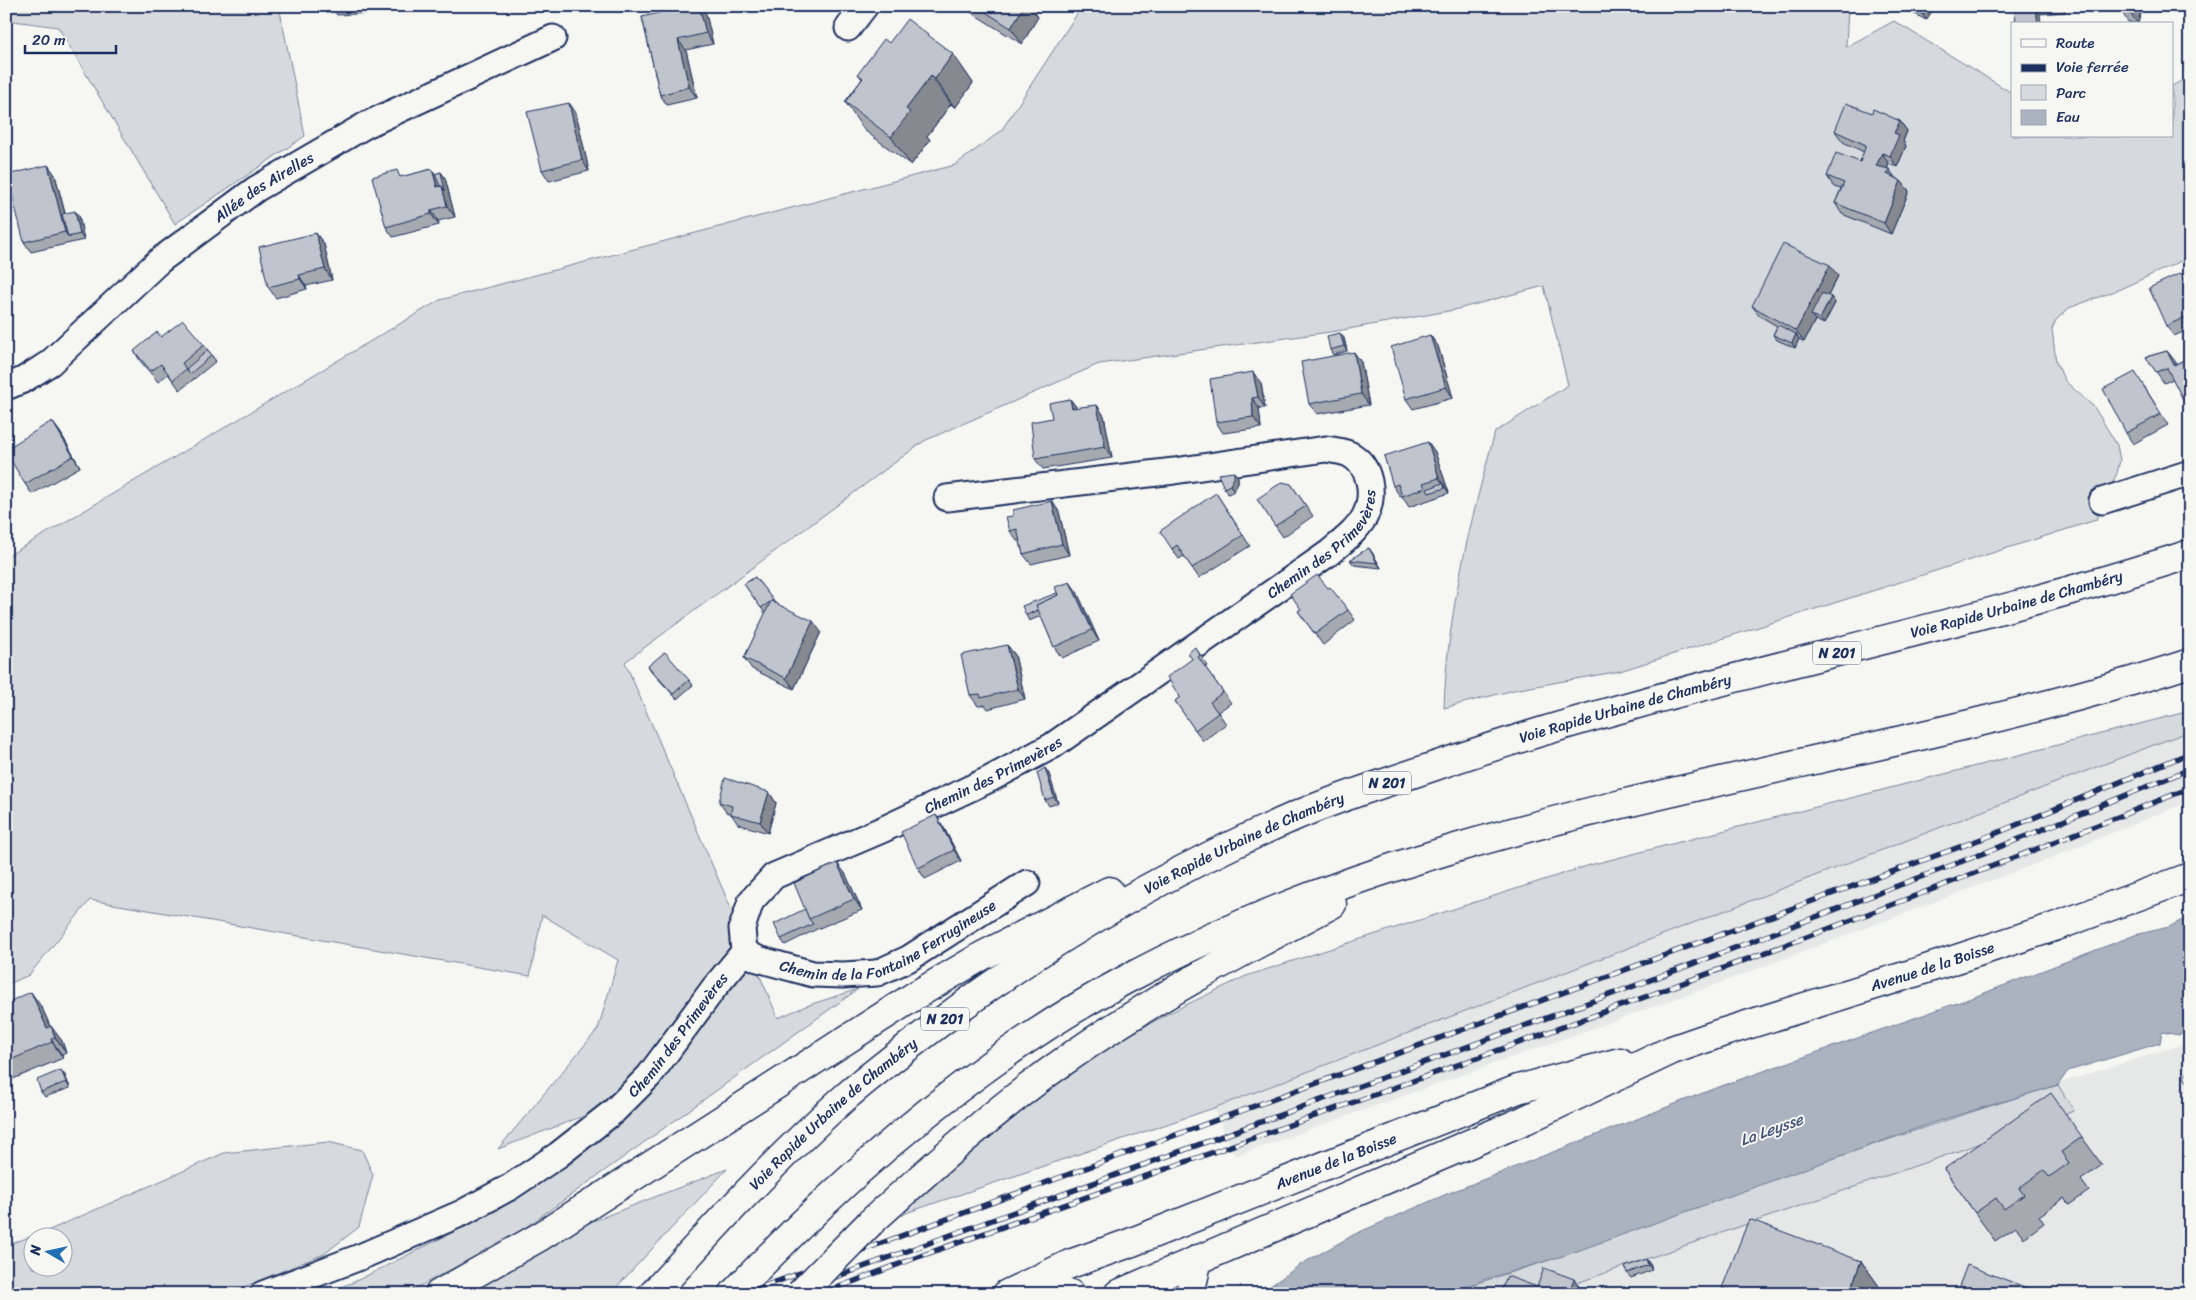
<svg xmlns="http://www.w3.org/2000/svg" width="2196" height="1300" font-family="Sriracha,sans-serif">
<rect width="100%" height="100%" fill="#f6f6f2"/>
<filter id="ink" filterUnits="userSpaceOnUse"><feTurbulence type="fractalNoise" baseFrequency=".02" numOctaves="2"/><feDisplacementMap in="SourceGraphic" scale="10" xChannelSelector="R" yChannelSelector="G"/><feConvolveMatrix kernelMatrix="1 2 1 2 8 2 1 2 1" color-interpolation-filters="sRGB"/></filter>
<g filter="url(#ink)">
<!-- built -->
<g fill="#e6e7e7">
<path d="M2190 731V801L2043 861 1720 983 1235 1156 1214 1108Z"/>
<path d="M2190 1042V1294H1449L1935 1122Z"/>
</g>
<!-- green -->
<g fill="#d6d9dd" stroke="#78849e" fill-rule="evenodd">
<path d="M6 6H279L305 136 175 224 58 27 6 20Z"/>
<path d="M1082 6H1848L1846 47 1894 21 2012 93V136H2172V86L2190 76V257L2118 290 2069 308 2056 320 2052 329 2056 362 2065 381 2094 407 2117 445 2120 460 2117 473 2096 520 1620 671 1514 690 1444 708C1447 613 1470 523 1495 432L1568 385 1544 286 1454 310 1337 331 1099 364 924 441 625 662 778 1018 806 1006 858 989 515 1235 405 1294H322L354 1282 501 1208 656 1088 498 1149 598 1029 618 960 542 915 530 976 90 900 29 975 6 985V557L440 300 955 165 1001 131Z"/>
<path d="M2190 711V731L1214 1108 897 1216 1015 1115 1112 1045 1169 1013 1246 976 1590 865Z"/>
<path d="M2058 1085 2074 1111 1545 1294H1449C1488 1278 1528 1268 1567 1254 1730 1195 1892 1135 2058 1085Z"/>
<path d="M328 1142 362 1150 373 1175 359 1227 324 1254 227 1294H6V1245L45 1232 224 1153ZM32 1238H62V1268H32Z"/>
<path d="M727 1169 610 1294H459L580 1226Z"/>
</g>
<!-- water -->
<path fill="#abb2c0" stroke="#717e99" d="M2190 919V1031L2179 1035 2162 1032 2160 1043 2068 1071 2058 1085 1935 1122 1566 1255 1483 1280 1449 1294H1259L1300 1265 1355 1234 1449 1193 1713 1089 1974 997 2135 935 2169 927 2180 921Z"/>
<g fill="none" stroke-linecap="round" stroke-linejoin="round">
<defs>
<g id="street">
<path d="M848 28 865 6"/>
<path id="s1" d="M6 387 23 380 50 363 159 261 256 189 366 125 553 38"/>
<path d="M2102 501 2190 473"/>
<path id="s2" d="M744 952 758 959 813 974 843 975 877 973 908 959 1027 883"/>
<path id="s3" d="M263 1294 360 1257 462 1213 510 1187 558 1155 614 1111 649 1076 714 988 744 952 742 928 751 901 774 876 884 829 990 779 1052 746 1329 553C1342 542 1357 531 1365 516 1375 495 1371 465 1349 454 1342 451 1333 450 1326 449L1174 471 947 498"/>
</g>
<g id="primary">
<path id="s4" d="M1007 1294 1070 1264 1127 1244 1518 1089 1620 1062"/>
<path d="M1026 1294 1057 1290 1070 1294"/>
<path id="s5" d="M1118 1294 1525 1120 1672 1050 1721 1033 1914 973 2054 927 2190 877"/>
<path d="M1190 1294 1198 1259"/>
</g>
<g id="highway">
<path d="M870 1223C933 1166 997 1108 1067 1059 1149 1001 1243 951 1332 904"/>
<path d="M439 1294 541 1236 916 995 982 956 1109 891"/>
<path id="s6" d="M653 1294C714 1227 775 1160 842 1100 873 1073 906 1048 938 1024 1048 941 1167 872 1293 817 1338 797 1386 783 1432 767 1680 681 1940 635 2190 554"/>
<path d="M733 1294C847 1173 978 1059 1125 980 1455 802 1838 777 2190 663"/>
</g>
</defs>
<!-- street casing -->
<use href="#street" stroke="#1b2f5e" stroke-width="29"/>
<!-- primary casing -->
<use href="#primary" stroke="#1b2f5e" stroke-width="31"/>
<!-- highway casing -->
<use href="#highway" stroke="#1b2f5e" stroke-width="31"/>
<!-- street -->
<use href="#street" stroke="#f6f6f2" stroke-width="25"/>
<!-- primary -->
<use href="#primary" stroke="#f6f6f2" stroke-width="28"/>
<!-- highway -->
<use href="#highway" stroke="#f6f6f2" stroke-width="28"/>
<defs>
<g id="rail">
<path d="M743 1294 1992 835 2190 753"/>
<path d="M789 1294 1645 982 1997 848 2190 769"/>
<path d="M821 1294 915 1258C1342 1106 1770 958 2190 788"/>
</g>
</defs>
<!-- rail casing -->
<use href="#rail" stroke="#1b2f5e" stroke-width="5.5"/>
<!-- rail -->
<use href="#rail" stroke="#f6f6f2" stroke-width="4" stroke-dasharray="11" stroke-linecap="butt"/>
<defs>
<path id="highway-bridge" d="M800 1294 870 1223"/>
</defs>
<!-- highway-bridge casing -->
<use href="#highway-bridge" stroke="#1b2f5e" stroke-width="31" stroke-linecap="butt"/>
<!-- highway-bridge -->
<use href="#highway-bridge" stroke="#f6f6f2" stroke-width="28"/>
</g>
<!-- wall -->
<g fill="#a5a9b0" stroke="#1b2f5e">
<path d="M331 6H372L373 13 337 15Z"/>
<path d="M968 6H1040L1035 13 1038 17 1022 44 972 13Z"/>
<path d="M1910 6H1929L1932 11 1926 20 1913 13 1909 7Z"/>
<path d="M2017 6H2064L2065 12 2040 14 2020 10Z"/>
<path d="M2118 6H2149L2148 11 2141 9 2138 24 2128 22Z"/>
<path d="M706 14 713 44 686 50 697 98 667 105 660 95 642 17Z"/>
<path d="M889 43 953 54 973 83 955 108 951 104 927 136 930 140 911 165 864 130 845 102 862 79 858 74Z"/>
<path d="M569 103 576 113 589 171 549 181 542 170Z"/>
<path d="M1872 113 1900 121 1907 131 1903 141 1906 146 1897 167 1889 164 1887 169H1889L1895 178 1901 181 1909 191 1891 234 1842 214 1835 203 1841 189 1834 187 1827 176 1860 162 1864 152 1843 142 1835 131Z"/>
<path d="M48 165 55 175 65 213 79 216 84 240 31 252 24 242Z"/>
<path d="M432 169 435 174 441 172 445 178 455 217 438 221 439 225 393 237 386 227 402 177Z"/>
<path d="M324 244 332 280 306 286 307 289 276 298 268 287Z"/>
<path d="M1838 276 1828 296 1831 297 1835 303 1824 324 1815 320 1804 342 1799 339 1795 348 1777 340 1773 335 1777 326 1760 316 1752 306Z"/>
<path d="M2188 284 2190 287V329L2174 336 2166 326Z"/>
<path d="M1430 335 1438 346 1453 398 1413 409 1406 399Z"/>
<path d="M161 337 204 345 216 361 194 379H193H194L180 390 168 374 158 382 141 362 134 351Z"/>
<path d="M1344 338 1347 351 1333 355 1330 350Z"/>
<path d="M2167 351 2176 364 2190 357V411L2187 407 2173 379 2164 383 2146 357Z"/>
<path d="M1361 362 1369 405 1317 414 1309 404Z"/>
<path d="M1261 383 1265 408H1259L1261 428 1223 433 1216 422Z"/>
<path d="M2142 383 2168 425 2133 444 2126 433Z"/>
<path d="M1070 399 1077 408 1097 405 1104 416 1112 458 1043 469 1035 459 1052 418Z"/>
<path d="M60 432 80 467 32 494 25 484Z"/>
<path d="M1428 442 1435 452 1449 493 1409 507 1402 496H1400L1393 486Z"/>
<path d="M1238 477V483L1234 491 1228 494 1224 488Z"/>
<path d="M1291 484 1313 516 1283 537 1257 499Z"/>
<path d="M1216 493 1250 546 1199 578 1184 556 1179 559 1172 549Z"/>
<path d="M1052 501 1059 512 1069 555 1031 564 1023 554 1020 541H1017L1010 531 1013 516Z"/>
<path d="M1369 548 1373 554 1381 568 1354 565 1350 560Z"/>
<path d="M755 577 775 603 821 632 794 689 752 669 744 658 766 613H765L744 584Z"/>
<path d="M1328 588 1348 610 1355 620 1323 645 1298 611Z"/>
<path d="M1077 592 1099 641 1062 658 1054 647 1041 616 1029 621 1026 615Z"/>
<path d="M1007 645 1015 655 1025 699 988 709 985 705 978 706 970 695Z"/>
<path d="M1195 647 1208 666 1205 667 1231 703 1218 712 1226 724 1203 741 1175 701 1180 697 1192 659Z"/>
<path d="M648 666 689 680 693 685 677 699 652 672Z"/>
<path d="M1045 768 1049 774 1058 803 1049 806 1045 800Z"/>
<path d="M769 792 776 803 768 833 738 824 731 814 726 812 719 802Z"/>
<path d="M943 826 961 861 925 879 918 868Z"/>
<path d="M845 873 862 910 817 929 785 945 781 939 805 909Z"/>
<path d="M6 1003 42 1008 50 1026 62 1041 66 1053 62 1055 63 1058 6 1082Z"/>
<path d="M65 1075 70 1088 45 1097 41 1092Z"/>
<path d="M2082 1137 2102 1165 2081 1180 2089 1191 2069 1205 2064 1198 2039 1216 2044 1223 2024 1238 2016 1227 1995 1241 1944 1169Z"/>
<path d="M1861 1261 1881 1289 1879 1294H1726L1722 1288Z"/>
<path d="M1650 1264 1652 1270 1631 1278 1627 1273Z"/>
</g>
<!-- shaded-wall -->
<g fill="#868990" stroke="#1b2f5e">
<path d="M368 6H372L373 13Z"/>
<path d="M699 6H700L706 14 713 44 706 33Z"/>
<path d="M1024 6H1040L1035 13 1038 17 1022 44 1011 28Z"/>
<path d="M1928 6H1929L1932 11 1926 20 1923 15Z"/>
<path d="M2061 6H2064L2065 12Z"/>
<path d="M2132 6H2139L2141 9 2138 24 2131 14Z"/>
<path d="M2145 6H2149L2148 11Z"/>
<path d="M2036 9 2040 14 2041 24H2038Z"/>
<path d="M678 40 686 50 697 98 689 87Z"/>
<path d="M953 54 973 83 955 108 935 79Z"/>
<path d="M931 76 951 104 927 136 930 140 911 165 891 137 906 109Z"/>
<path d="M569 103 576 113 589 171 582 160Z"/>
<path d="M1900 121 1907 131 1903 141 1906 146 1897 167 1890 156 1894 133Z"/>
<path d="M1882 153 1889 164 1883 177 1876 166Z"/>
<path d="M48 165 55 175 71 237H68L65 232Z"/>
<path d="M432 169 439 179 443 192 437 187Z"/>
<path d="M1889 169 1896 179 1887 174Z"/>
<path d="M441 172 445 178 455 217 447 206 442 186Z"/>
<path d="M1901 181 1909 191 1891 234 1884 223Z"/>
<path d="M431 210 438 221 439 225 431 214Z"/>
<path d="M75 211 79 216 84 240 80 234Z"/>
<path d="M316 233 324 244 332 280 325 269Z"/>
<path d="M1830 265 1838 276 1816 317 1811 315 1815 320 1804 342 1796 331Z"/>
<path d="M2181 273 2190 287V292Z"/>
<path d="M299 275 306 286 307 289 300 279Z"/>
<path d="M1831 297 1835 303 1824 324 1820 319Z"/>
<path d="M1340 333 1344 338 1347 351 1344 346Z"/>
<path d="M1796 334 1799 339 1795 348 1792 343Z"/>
<path d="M1430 335 1438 346 1453 398 1446 387Z"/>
<path d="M2167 351 2175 361 2182 375 2174 365Z"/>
<path d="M1354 352 1361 362 1369 405 1361 394Z"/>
<path d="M1253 372 1261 383 1265 408 1258 397Z"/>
<path d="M1252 398 1259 408 1261 428 1253 417Z"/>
<path d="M1070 399 1078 410 1072 408Z"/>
<path d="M1097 405 1104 416 1112 458 1105 447Z"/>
<path d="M52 421 60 432 80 467 73 456Z"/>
<path d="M1428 442 1435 452 1449 493 1439 478Z"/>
<path d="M1234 472 1238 477V483L1234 491 1230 485Z"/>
<path d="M1052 501 1059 512 1069 555 1062 544Z"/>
<path d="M1369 548 1373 554 1381 568 1377 563Z"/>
<path d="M1070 582 1077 592 1099 641 1092 630Z"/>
<path d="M813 621 821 632 794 689 786 678Z"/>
<path d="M1007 645 1015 655 1025 699 1018 689Z"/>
<path d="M1045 768 1049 774 1058 803 1054 797Z"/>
<path d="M769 792 776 803 768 833 760 822Z"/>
<path d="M936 815 943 826 961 861 954 850Z"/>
<path d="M837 863 845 873 862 910 854 899Z"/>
<path d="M31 992 42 1008 55 1037 47 1028Z"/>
<path d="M51 1026 62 1041 66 1053 55 1037Z"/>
<path d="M51 1039 62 1055 63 1058 52 1042Z"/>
<path d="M61 1070 65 1075 70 1088 66 1082Z"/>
<path d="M1646 1259 1650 1264 1652 1270 1648 1265Z"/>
<path d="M1861 1261 1881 1289 1879 1294H1849Z"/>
<path d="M1574 1279 1584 1294H1568Z"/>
</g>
<!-- building -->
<g fill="#c0c4cd" stroke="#1b2f5e">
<path d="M688 6H699L706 33 678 40 689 87 660 95 642 17Z"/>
<path d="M976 6H1024L1011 28Z"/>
<path d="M1910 6H1928L1923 15 1909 7Z"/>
<path d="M2118 6H2132L2131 14 2121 11Z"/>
<path d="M2036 9 2038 24H2016L2015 11Z"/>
<path d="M907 19 953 54 935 79 931 76 906 109 910 112 891 137 845 102 863 78 858 74 884 39 889 43Z"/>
<path d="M569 103 582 160 542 170 527 112Z"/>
<path d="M1846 103 1872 113 1873 109 1900 121 1894 133 1899 135 1890 156 1882 153 1876 166 1889 169 1887 174 1901 181 1884 223 1835 203 1844 183 1827 176 1836 153 1860 162 1866 145 1835 131Z"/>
<path d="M48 165 65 232 24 242 7 175Z"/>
<path d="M432 169 437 187 442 186 447 206 431 210V214L386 227 372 177 397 170 400 177Z"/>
<path d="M441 172 445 191 442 186H440L435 174Z"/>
<path d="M75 211 80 234 68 237 62 214Z"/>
<path d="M316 233 325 269 299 275 300 279 268 287 259 247Z"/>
<path d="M1783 244 1830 265 1796 331 1752 306Z"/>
<path d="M2181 273 2190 292V315L2166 326 2149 288Z"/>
<path d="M1822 293 1831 297 1820 319 1811 315Z"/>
<path d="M183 320 204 345 182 363 186 369 173 380 161 364 151 371 134 351 157 332 161 337Z"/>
<path d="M1778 325 1796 334 1792 343 1773 335Z"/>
<path d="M1340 333 1344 346 1330 350 1327 336Z"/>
<path d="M1430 335 1446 387 1406 399 1391 347Z"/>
<path d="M208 350 212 355 190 374 186 369Z"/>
<path d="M2167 351 2174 365 2190 357V406L2187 407 2167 368 2156 372 2146 357Z"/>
<path d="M1354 352 1361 394 1309 404 1301 362Z"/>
<path d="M1253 372 1258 397 1252 398 1253 417 1216 422 1210 379Z"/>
<path d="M2135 372 2161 414 2126 433 2103 389Z"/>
<path d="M1070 399 1072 408 1097 405 1105 447 1035 459 1031 422 1052 418 1049 403Z"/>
<path d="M52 421 73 456 25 484 6 452V449Z"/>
<path d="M1428 442 1439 478 1423 483 1425 488 1402 496 1398 484 1393 486 1384 456Z"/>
<path d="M1234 472V478L1230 485 1224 488 1218 474Z"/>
<path d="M1282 482 1291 484 1306 506 1275 526 1257 499Z"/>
<path d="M1443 483 1445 488 1429 493 1427 489Z"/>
<path d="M1216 493 1243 535 1192 568 1177 545 1172 549 1160 531Z"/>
<path d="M1052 501 1062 544 1023 554 1017 529 1010 531 1006 517 1013 516V510Z"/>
<path d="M1369 548 1377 563 1350 560 1362 552Z"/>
<path d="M1317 575 1328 588 1330 587 1348 610 1315 634 1298 611 1301 609 1290 594Z"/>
<path d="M755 577 773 600 761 608 744 584Z"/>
<path d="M1070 582 1092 630 1054 647 1036 605 1058 595 1055 587Z"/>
<path d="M1057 593 1058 595 1036 605 1038 610 1026 615 1022 606Z"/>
<path d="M771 601 813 621 786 678 744 658Z"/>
<path d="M1007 645 1018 689 981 698 980 694 970 695 961 655Z"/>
<path d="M1195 647 1200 655 1198 657 1223 692 1210 702 1218 713 1195 730 1175 701 1180 697 1167 677 1192 659 1188 653Z"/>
<path d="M665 652 689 680 673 694 648 666Z"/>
<path d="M1045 768 1054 797 1045 800 1037 773Z"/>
<path d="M725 778 769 792 760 822 731 814 732 806 719 802Z"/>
<path d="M936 815 954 850 918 868 901 832Z"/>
<path d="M837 863 854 899 809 919 794 883Z"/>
<path d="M805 909 809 919 813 924 781 939 774 924Z"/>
<path d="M31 992 47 1028 51 1026 55 1037 51 1039 52 1042 6 1062V1003Z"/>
<path d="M61 1070 66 1082 41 1092 37 1080Z"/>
<path d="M2190 1071V1086L2183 1076Z"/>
<path d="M2051 1093 2082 1137 2061 1152 2069 1163 2049 1177 2044 1170 2019 1188 2024 1195 2004 1209 1996 1198 1975 1213 1944 1169Z"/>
<path d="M1749 1219 1861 1261 1849 1294H1737L1722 1288Z"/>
<path d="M1646 1259 1648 1265 1627 1273 1625 1267Z"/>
<path d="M1967 1265 2043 1294H1956Z"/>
<path d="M1544 1268 1574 1279 1568 1294H1500L1507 1276 1537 1287Z"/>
</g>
</g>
<g text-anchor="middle" stroke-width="4" stroke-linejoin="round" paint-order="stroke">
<!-- shield labels -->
<g fill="#f6f6f2" stroke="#5d6b8a" stroke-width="1">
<rect x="1813" y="641.5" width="48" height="23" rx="4"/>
<rect x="1363" y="771.5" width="48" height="23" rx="4"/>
<rect x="921" y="1007.5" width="48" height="23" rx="4"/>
</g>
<g font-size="14" font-weight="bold" fill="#1b2f5e">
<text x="1837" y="658">N 201</text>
<text x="1387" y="788">N 201</text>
<text x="945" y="1024">N 201</text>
</g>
<!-- street labels -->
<g font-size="15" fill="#1b2f5e" stroke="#f6f6f2">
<text dy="5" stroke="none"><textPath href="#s1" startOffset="328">Allée des Airelles</textPath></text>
<text dy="5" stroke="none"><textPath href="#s3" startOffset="1338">Chemin des Primevères</textPath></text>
<text dy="5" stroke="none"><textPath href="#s6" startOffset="1560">Voie Rapide Urbaine de Chambéry</textPath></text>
<text dy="5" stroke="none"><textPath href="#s6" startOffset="1155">Voie Rapide Urbaine de Chambéry</textPath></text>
<text dy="5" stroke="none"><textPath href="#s3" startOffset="932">Chemin des Primevères</textPath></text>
<text dy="5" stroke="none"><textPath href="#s6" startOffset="750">Voie Rapide Urbaine de Chambéry</textPath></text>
<text dy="5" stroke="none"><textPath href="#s2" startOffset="156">Chemin de la Fontaine Ferrugineuse</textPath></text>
<text dy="5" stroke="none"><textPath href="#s5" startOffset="879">Avenue de la Boisse</textPath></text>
<text dy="5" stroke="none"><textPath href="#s3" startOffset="498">Chemin des Primevères</textPath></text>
<text dy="5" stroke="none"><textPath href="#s6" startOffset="255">Voie Rapide Urbaine de Chambéry</textPath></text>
<text dy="5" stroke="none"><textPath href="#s4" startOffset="355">Avenue de la Boisse</textPath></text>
</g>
<!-- water labels -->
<g font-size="16" font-style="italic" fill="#46567b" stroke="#f6f6f2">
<text transform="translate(1771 1129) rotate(-20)" y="6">La Leysse</text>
</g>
</g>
<!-- margin -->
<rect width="2196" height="1300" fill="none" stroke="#f6f6f2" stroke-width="25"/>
<rect x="12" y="12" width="2171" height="1275" fill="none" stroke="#1b2f5e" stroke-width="2" filter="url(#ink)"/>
<!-- legend -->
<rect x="2011" y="22" width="162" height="115" fill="#f6f6f2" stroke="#9ea6b7"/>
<rect x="2021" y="39" width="25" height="8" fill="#f6f6f2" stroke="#9ea6b7"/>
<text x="2056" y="48" font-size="15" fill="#1b2f5e">Route</text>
<rect x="2021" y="64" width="25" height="8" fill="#1b2f5e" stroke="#9ea6b7"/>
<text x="2056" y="72" font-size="15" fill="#1b2f5e">Voie ferrée</text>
<rect x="2021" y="85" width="25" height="15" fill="#d6d9dd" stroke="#9ea6b7"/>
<text x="2056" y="98" font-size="15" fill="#1b2f5e">Parc</text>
<rect x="2021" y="110" width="25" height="15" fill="#abb2c0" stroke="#9ea6b7"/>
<text x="2056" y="122" font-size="15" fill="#1b2f5e">Eau</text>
<!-- north arrow -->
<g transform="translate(48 1252) rotate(279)"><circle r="24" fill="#f6f6f2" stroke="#9ea6b7"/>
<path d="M0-4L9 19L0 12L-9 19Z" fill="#1f6fb2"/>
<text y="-8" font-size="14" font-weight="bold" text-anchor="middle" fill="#1b2f5e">N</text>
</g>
<!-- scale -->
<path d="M25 45v8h91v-8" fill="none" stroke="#1b2f5e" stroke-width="2.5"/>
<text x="32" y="45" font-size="15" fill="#1b2f5e" stroke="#f6f6f2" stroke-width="4" paint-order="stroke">20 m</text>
</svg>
